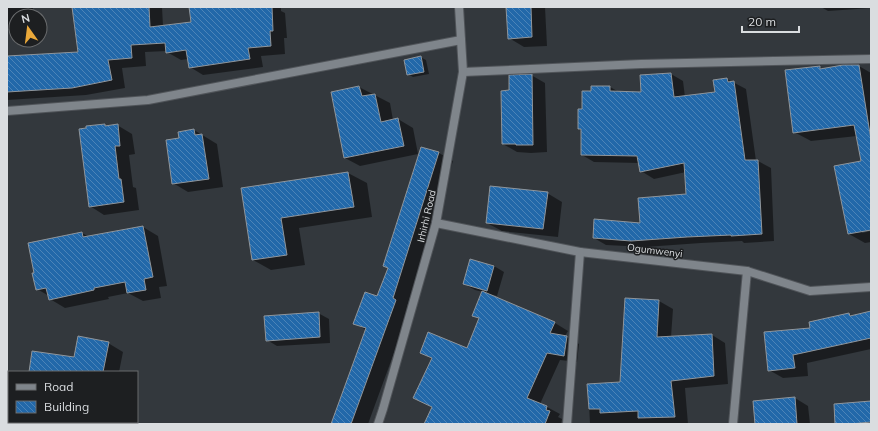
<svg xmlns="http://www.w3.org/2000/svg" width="878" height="431" font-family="Mulish,sans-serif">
<defs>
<pattern id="building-back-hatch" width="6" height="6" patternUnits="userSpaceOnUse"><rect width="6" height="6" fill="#2268a9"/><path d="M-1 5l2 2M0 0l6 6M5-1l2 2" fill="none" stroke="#4c84b8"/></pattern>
</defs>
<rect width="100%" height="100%" fill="#33383d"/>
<!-- shadow -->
<g fill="#0007">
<path d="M7 7H33V9H27L29 16H16V28L7 29Z"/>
<path d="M73 7H162L163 26 192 23 190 7H281V11L285 13 287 38H284L285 54 261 56 263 67 203 75 190 67 188 59 181 60 167 52V51L145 52 146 66 122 68 125 88 86 95 7 100V57L79 53Z"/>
<path d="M507 7H545L547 46 524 47 509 38Z"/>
<path d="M625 7H648V8L626 7Z"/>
<path d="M821 7H871V8L828 11Z"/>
<path d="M420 57 426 60 429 74 413 77 408 74Z"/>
<path d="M859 66 871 73V229L862 230V233L871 231V242L865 243 849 234 862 161 857 136 811 141 794 132 820 67 824 69Z"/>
<path d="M671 74 683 81 685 97 716 93 727 79 746 89 756 161H758L771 168 774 241 744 243 742 241 701 243 645 247 606 245 594 238 641 224 687 195 686 172 654 179 641 171 639 163 594 162 582 155V130L579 128 583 110 592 92 610 87 619 92 642 93Z"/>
<path d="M531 75 545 83 547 152 531 153 517 152 503 144 510 91Z"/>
<path d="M359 87 390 103 393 120 398 119 413 128 418 154 360 166 345 158 332 92Z"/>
<path d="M104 125 108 127 117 125 132 134 135 154 129 155 133 187 136 188 139 210 104 215 90 206Z"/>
<path d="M194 130 217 144 223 187 188 192 173 183 180 138Z"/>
<path d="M439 153 453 161 407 307 410 309 368 424H334L366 330 354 323 378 297 388 268 384 266Z"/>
<path d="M348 173 367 183 372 217 299 228 305 265 271 270 253 260 242 189Z"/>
<path d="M547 193 562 202 558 237 502 231 487 223Z"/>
<path d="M143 227 158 236 167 286 159 287 161 298 143 301 128 293 108 297 109 299 65 308 50 299 49 296 37 289 82 233 89 237Z"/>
<path d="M494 266 504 272 497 296 490 294V295L555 323 568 331 565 336 579 344 577 362 560 360 540 404 547 407 560 414 558 417 562 419 561 424H426L433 408 414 397 433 359 421 352 467 349 480 319 473 315 483 292 475 290 464 284Z"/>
<path d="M659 301 673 309 671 337 712 335 725 343 728 384 685 388 688 424H590L588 385 621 383Z"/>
<path d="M871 312V349L807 363 808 376 783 378 769 370 812 329 849 314 853 316Z"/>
<path d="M318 313 329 319 330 343 277 346 267 340Z"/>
<path d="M108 343 123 352 119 372H30L75 358Z"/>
<path d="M7 386 9 388 7 404Z"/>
<path d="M795 398 808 406 810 424H756Z"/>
<path d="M871 402V424H836Z"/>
</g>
<!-- building -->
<g fill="url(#building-back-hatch)" stroke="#8f959b">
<path d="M72 7H149L150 27 191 22 189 7H272L273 31H270L271 46 248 48 250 59 189 68 186 50 166 53 165 43 131 45 132 58 108 60 112 80 72 88 7 92V56L78 52Z"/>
<path d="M506 7H531L532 37 508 39Z"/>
<path d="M421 56 424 72 407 75 404 60Z"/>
<path d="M843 65H859L871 140V230L848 234 834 166 861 161 854 125 793 133 785 70 820 66V69Z"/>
<path d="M671 73 674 97 715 92 713 80 727 78 728 82 734 81 745 160H758L762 234 731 236V235L687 237 631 241 593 238 594 219 640 223 638 198 686 194 684 163 640 172 637 156 581 155V129H578V109H582V91H591V86H610V91L641 92 640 75Z"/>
<path d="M532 74 533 145H516V144H502L501 91 509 90V75Z"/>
<path d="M359 86 362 96 375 94 381 122 398 118 404 146 344 158 331 92Z"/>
<path d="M105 124V126L118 124 120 146H115L119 179H121L124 202 89 207 79 129 86 128V126Z"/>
<path d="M194 129 195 135 202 134 209 179 172 184 166 140 179 138 178 132Z"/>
<path d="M421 147 439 152 393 298 396 300 351 424H331L366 328 353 324 365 292 377 296 388 268 383 266Z"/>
<path d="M348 172 354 207 281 218 287 255 252 260 241 188Z"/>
<path d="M490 186 548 192 543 229 486 223Z"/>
<path d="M143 226 153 277 144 279 146 290 127 293 125 282 94 288V290L49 300 46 288 36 290 32 273H34L28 243 82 232 83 237Z"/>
<path d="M470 259 494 266 487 291 463 284Z"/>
<path d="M482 291 555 322 550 333 567 336 564 356 547 353 527 398 547 406 546 410 550 411 545 424H424L432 407 413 398 432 358 420 353 428 332 467 348 479 318 472 316Z"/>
<path d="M625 298 659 300 657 337 712 334 714 376 671 381 675 417 638 418V411L600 413V409H589L587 384 620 382Z"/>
<path d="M871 311V338L793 355 795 368 768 371 764 332 810 328 809 322 849 313 850 316Z"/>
<path d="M319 312 320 337 266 341 264 316Z"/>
<path d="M78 336 109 342 103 372H29L32 351 74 357Z"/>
<path d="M795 397 797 424H755L753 401Z"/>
<path d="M871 401V422L850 424H835L834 404Z"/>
</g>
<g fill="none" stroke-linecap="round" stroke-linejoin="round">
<defs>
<g id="minor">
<path d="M463 72 641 64 871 59"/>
<path d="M7 111 148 100 461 40"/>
<path d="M436 223 580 252 747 271 810 291 871 287"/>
<path d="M567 424 580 252"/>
<path d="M733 424 747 271"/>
</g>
<path id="tertiary" d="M378 424 383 409 436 223 463 72 459 7"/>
</defs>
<!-- minor casing -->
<use href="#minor" stroke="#505459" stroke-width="10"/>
<!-- tertiary casing -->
<use href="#tertiary" stroke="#505459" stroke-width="10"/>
<!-- minor -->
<use href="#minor" stroke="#7f858b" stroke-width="8"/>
<!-- tertiary -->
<use href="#tertiary" stroke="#7f858b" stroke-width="8"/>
</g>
<g text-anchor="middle" stroke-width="3" stroke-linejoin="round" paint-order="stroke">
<!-- street labels -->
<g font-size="10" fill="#dadde0" stroke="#1d1f21">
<text transform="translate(426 216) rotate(-77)" y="4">Irhirhi Road</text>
<text transform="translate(655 250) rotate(7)" y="4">Ogumwenyi</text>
</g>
</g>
<!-- border -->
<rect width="878" height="431" fill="none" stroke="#dadde0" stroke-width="16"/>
<!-- legend -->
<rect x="8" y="371" width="130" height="52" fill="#1d1f21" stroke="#696b6d"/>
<rect x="16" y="384" width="20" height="6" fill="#7f858b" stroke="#696b6d"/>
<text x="44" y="391" font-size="12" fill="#dadde0">Road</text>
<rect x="16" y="401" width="20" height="12" fill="url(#building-back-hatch)" stroke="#696b6d"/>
<text x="44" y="411" font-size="12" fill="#dadde0">Building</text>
<!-- north arrow -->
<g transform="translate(28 28) rotate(346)"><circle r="19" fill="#1d1f21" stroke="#696b6d"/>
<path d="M0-3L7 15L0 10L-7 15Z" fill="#eba93a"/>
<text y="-6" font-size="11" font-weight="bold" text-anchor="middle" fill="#dadde0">N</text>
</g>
<!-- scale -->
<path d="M742 26v6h57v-6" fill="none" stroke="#dadde0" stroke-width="2"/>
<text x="748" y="26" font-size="12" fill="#dadde0" stroke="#1d1f21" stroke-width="3" paint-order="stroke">20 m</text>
</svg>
